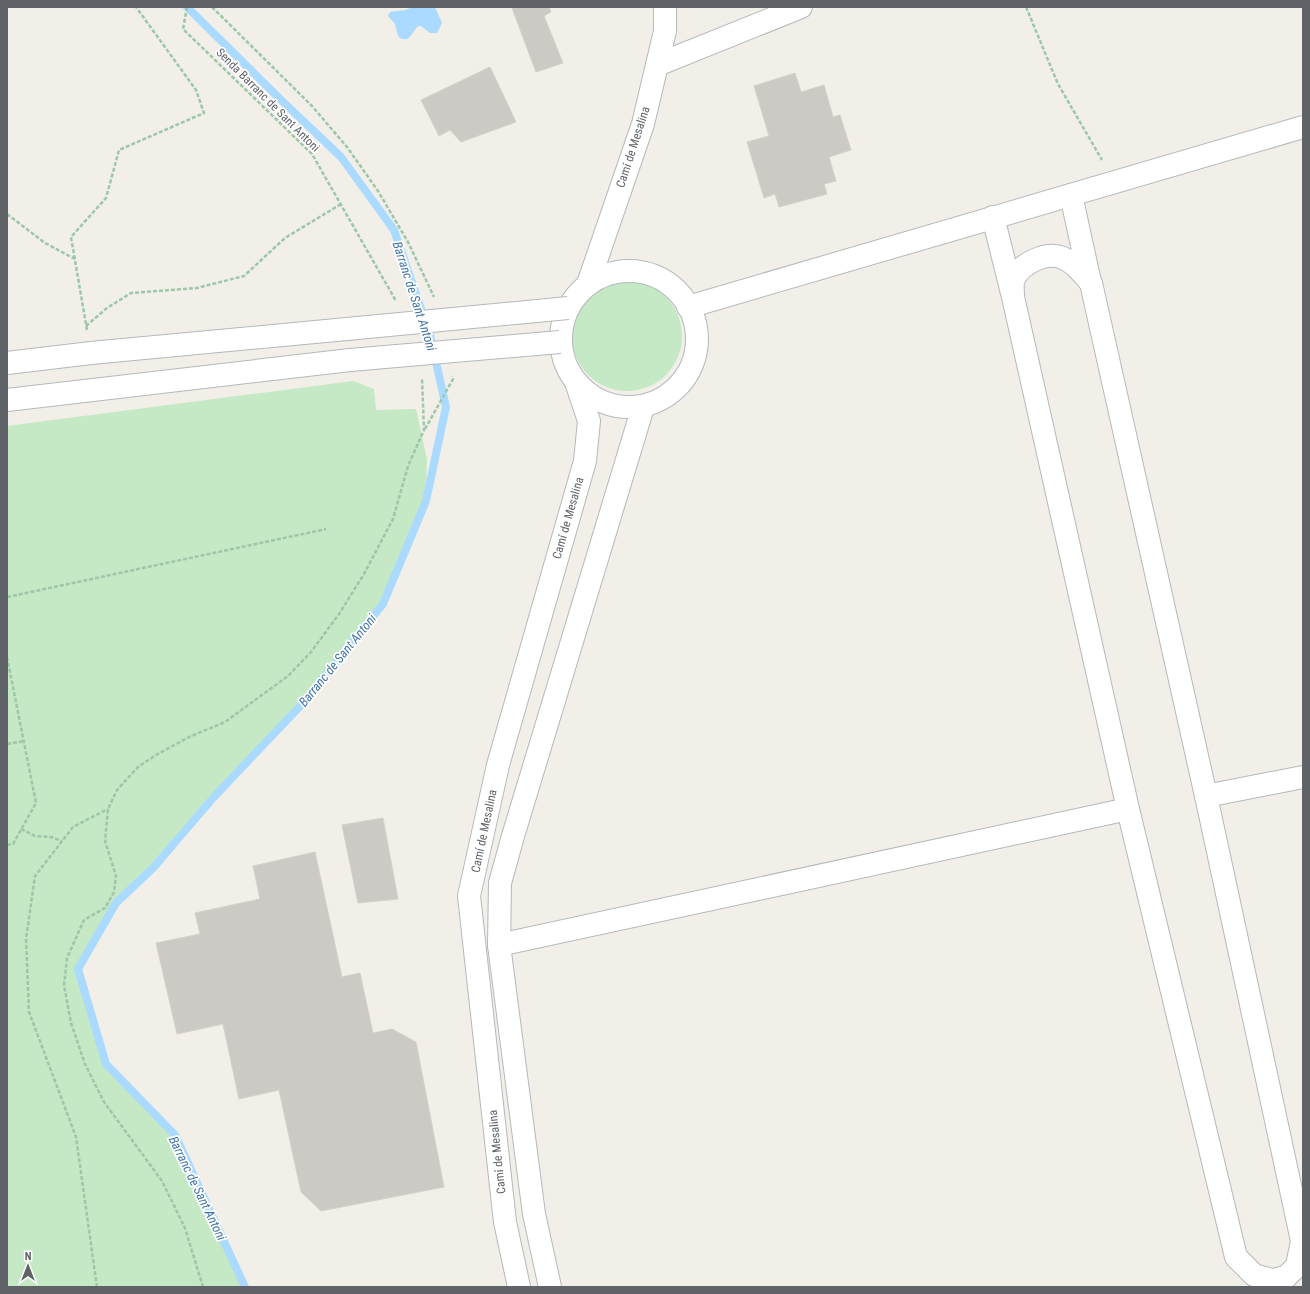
<svg xmlns="http://www.w3.org/2000/svg" width="1310" height="1294" font-family="'Roboto Condensed',sans-serif">
<rect width="100%" height="100%" fill="#f1efe8"/>
<!-- green -->
<g fill="#c5e8c5">
<circle cx="627" cy="336" r="55"/>
<path d="M353 381 374 389 376 410 416 409 427 459 426 501 383 604 304 702 213 798 154 867 116 903 78 969 106 1064 175 1135 245 1287H7V426Z"/>
</g>
<!-- water -->
<path fill="#aadaff" d="M413 7H435L442 23 437 33H430L421 26H418L408 39H402L398 36 395 24 388 16 390 12 405 10Z"/>
<g fill="none" stroke-linecap="round" stroke-linejoin="round">
<!-- stream -->
<path stroke="#aadaff" stroke-width="8" d="M187 7 279 98 341 157 394 230 430 335 446 407 426 501 383 604 304 702 213 798 154 867 116 903 78 969 106 1064 175 1135 245 1287"/>
</g>
<!-- building -->
<g fill="#cccac5" stroke="#d6d1c6">
<path d="M516 7H549L551 12 544 16 563 63 536 72 512 8Z"/>
<path d="M490 67 516 122 461 142 450 130 439 136 421 100Z"/>
<path d="M795 73 801 92 824 85 833 117 840 115 851 150 829 157 836 181 824 184 827 194 779 207 775 194 764 198 747 142 769 136 754 86Z"/>
<path d="M383 818 398 899 358 903 342 825Z"/>
<path d="M315 852 342 977 360 973 373 1033 392 1029 416 1042 444 1187 321 1211 301 1192 279 1090 239 1099 223 1024 177 1034 156 943 200 934 195 913 260 899 253 866Z"/>
</g>
<g fill="none" stroke-linecap="round" stroke-linejoin="round">
<defs>
<g id="minor">
<path d="M657 65 801 7"/>
<path d="M1071 195 1090 282"/>
<path d="M993 217 1013 297 1128 809 1236 1257 1254 1275 1272 1280 1286 1277 1297 1266 1302 1241 1206 796 1091 283C1082 273 1075 263 1063 258 1047 251 1021 263 1014 279 1012 283 1013 292 1013 297"/>
<circle cx="629" cy="339" r="68"/>
<path d="M588 284 643 124 665 31V7"/>
<path d="M688 307 1303 127"/>
<path d="M7 363 91 353 347 329"/>
<path d="M7 400 350 360"/>
<path d="M1206 796 1303 777"/>
<path d="M499 945 1128 809"/>
<path d="M519 1287 505 1222 469 896 498 765 585 461 589 421 577 385"/>
<path d="M550 1287 534 1214 499 945 500 883 513 836 643 407"/>
</g>
</defs>
<!-- minor casing -->
<use href="#minor" stroke="#b5b8bc" stroke-width="24"/>
<!-- path -->
<g stroke="#9cc7a9" stroke-width="2.5" stroke-dasharray="4 2" stroke-linecap="butt">
<path d="M187 7 183 29 312 154 396 301"/>
<path d="M212 7 312 106 347 147 378 191 408 242 434 297"/>
<path d="M1026 7 1058 84 1102 160"/>
<path d="M7 214 45 243 75 259"/>
<path d="M86 326 107 308 131 293 197 288 244 276 285 238 341 204"/>
<path d="M87 330 71 237 106 198 119 150 204 113 196 90 136 7"/>
<path d="M425 429 453 379 452 376"/>
<path d="M7 597 326 529"/>
<path d="M7 657 36 803 13 844 7 845"/>
<path d="M7 744 24 741"/>
<path d="M21 829 35 836 51 837 62 841"/>
<path d="M97 1287 76 1137 29 1012 26 939 35 876 73 827 108 809"/>
<path d="M203 1287 185 1228 162 1181 104 1102 85 1064 71 1023 64 985 67 958 84 920 105 908 114 892 116 876 105 841 108 809 117 790 138 767 156 755 189 737 225 722 288 676 311 652 339 614 364 574 393 519 408 466 424 430 422 378"/>
</g>
<!-- minor -->
<use href="#minor" stroke="#fff" stroke-width="22"/>
<defs>
<g id="minor-bridge">
<path d="M347 329 568 308"/>
<path d="M350 360 560 342"/>
</g>
</defs>
<!-- minor-bridge casing -->
<use href="#minor-bridge" stroke="#b5b8bc" stroke-width="24" stroke-linecap="butt"/>
<!-- minor-bridge -->
<use href="#minor-bridge" stroke="#fff" stroke-width="22"/>
</g>
<g text-anchor="middle" stroke-width="3.5" stroke-linejoin="round" paint-order="stroke">
<!-- street labels -->
<g font-size="12" fill="#5f6368" stroke="#fff">
<text transform="translate(268 100) rotate(45)" y="4">Senda Barranc de Sant Antoni</text>
<text transform="translate(633 147) rotate(-72)" y="4">Camí de Mesalina</text>
<text transform="translate(568 518) rotate(-74)" y="4">Camí de Mesalina</text>
<text transform="translate(484 831) rotate(-78)" y="4">Camí de Mesalina</text>
<text transform="translate(497 1152) rotate(-96)" y="4">Camí de Mesalina</text>
</g>
<!-- water labels -->
<g font-size="13" font-style="italic" fill="#4174aa" stroke="#fff">
<text transform="translate(415 296) rotate(72)" y="5">Barranc de Sant Antoni</text>
<text transform="translate(337 660) rotate(-51)" y="5">Barranc de Sant Antoni</text>
<text transform="translate(198 1188) rotate(64)" y="5">Barranc de Sant Antoni</text>
</g>
</g>
<!-- border -->
<rect width="1310" height="1294" fill="none" stroke="#5f6368" stroke-width="16"/>
<!-- north arrow -->
<g transform="translate(28 1266)" stroke="#ffffff" stroke-width="3" paint-order="stroke">
<path d="M0-3L7 15L0 10L-7 15Z" fill="#5f6368"/>
<text y="-6" font-size="11" font-weight="bold" text-anchor="middle" fill="#5f6368">N</text>
</g>
</svg>
